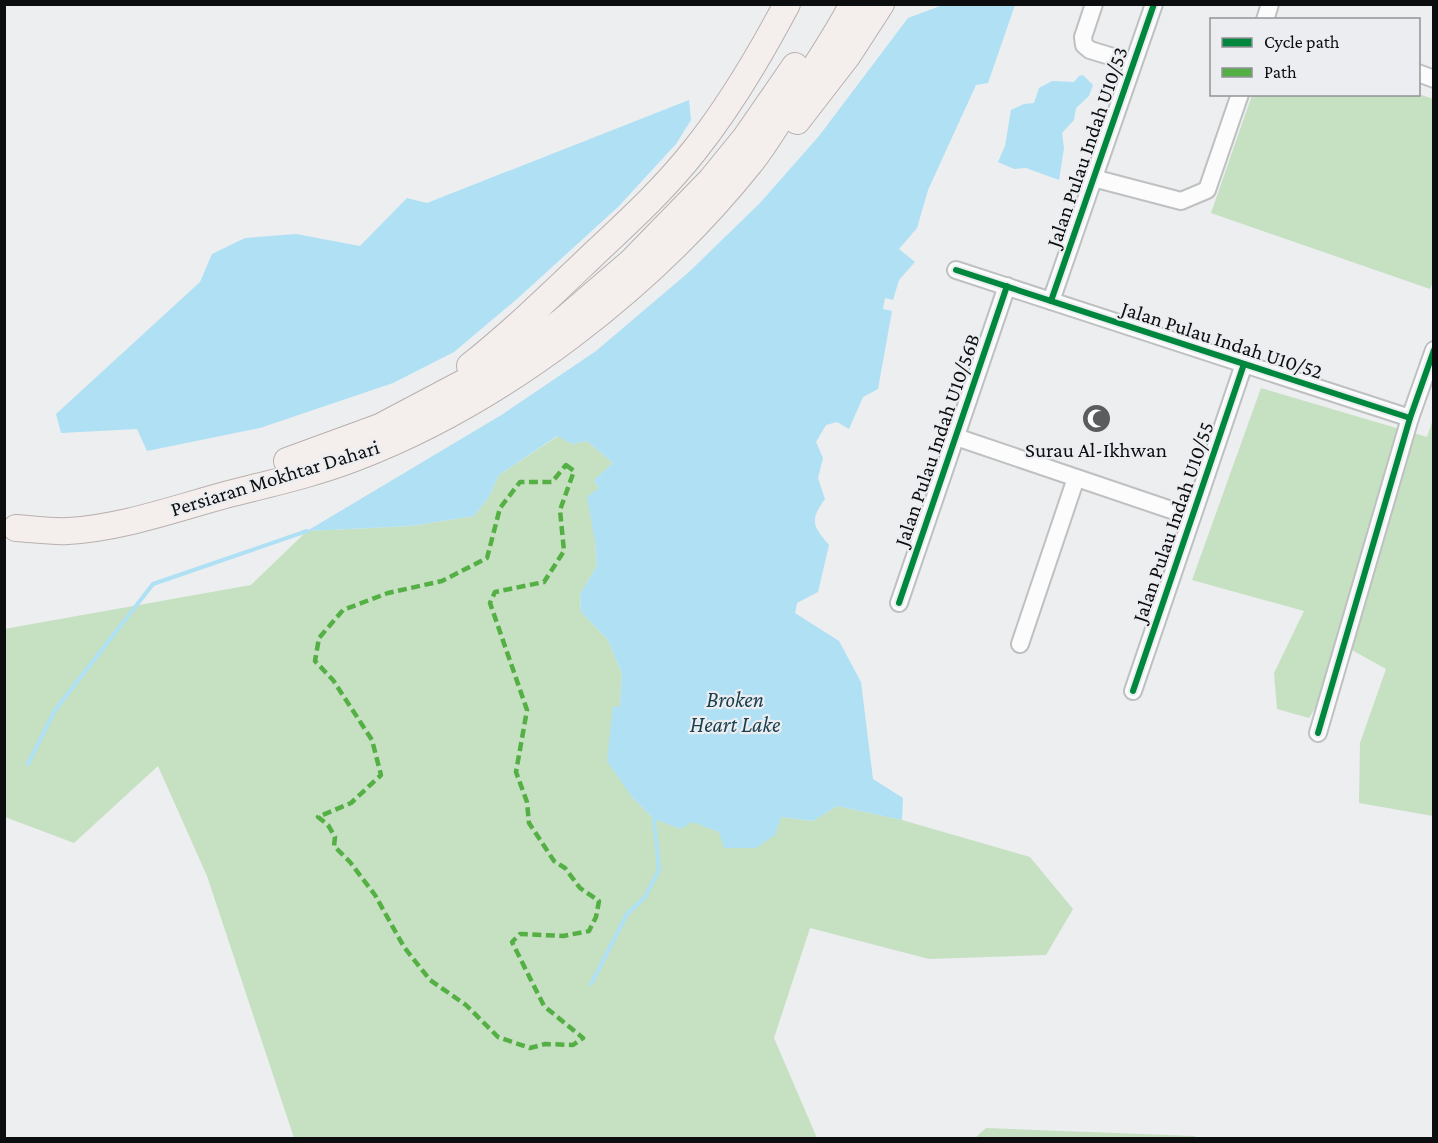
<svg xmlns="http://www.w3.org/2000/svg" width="1438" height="1143" font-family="'Crimson Pro',serif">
<rect width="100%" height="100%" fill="#eceef0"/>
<!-- green -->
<g fill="#c6e0c2">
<path d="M1419 94 1433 99 1434 280 1430 289 1211 213 1252 95Z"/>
<path d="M1261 388 1427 437 1433 419V816L1359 803 1360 743 1386 669 1352 650 1309 718 1277 709 1274 673 1304 611 1192 580Z"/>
<path d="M558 436 572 444 587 441 613 463 594 480 599 488 595 541 597 566 580 594 581 612 608 640 622 674 620 708 613 706 632 797 654 819 681 829 692 821 719 832 725 848 781 817 813 821 837 806 902 820 1030 857 1073 909 1046 955 929 959 810 928 774 1038 817 1138H294L207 876 158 766 74 843 5 817 4 629 251 585 307 531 411 526 474 516 489 497 499 475Z"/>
<path d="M986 1128 1194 1136 1199 1138H975Z"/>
</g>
<!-- water -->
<g fill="#afe0f4">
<path d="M943 5H1015L988 83 976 85 928 190 917 228 899 249 915 262 899 280 893 300 885 298 883 309 892 311 878 389 863 397 849 429 837 422 826 425 816 442 823 458 818 478 825 499C809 521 813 526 829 545L818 592 797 603 795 613 839 641 861 682 873 779 903 798 902 820 837 806 813 821 781 817 775 835 756 848H724L719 832 692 822 681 829 654 819 632 797 607 761 613 706 620 707 622 674 608 640 581 612 580 594 597 566 595 541 587 497 599 488 594 480 613 463 587 441 572 444 557 436 499 475 489 497 474 516 411 526 307 531 503 414 596 351 689 272 760 203 819 136 908 18Z"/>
<path d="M1083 75 1093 85 1089 96 1076 108 1074 120 1062 133 1064 148 1059 180 1026 168 1014 169 998 162 1005 146 1011 110 1024 104 1034 103 1039 88 1052 81 1074 82 1079 76Z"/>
<path d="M689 100 691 120 676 144 618 207 518 298 454 352 393 383 260 428 147 451 137 429 61 433 56 414 200 282 212 254 245 238 296 234 360 246 407 198 427 203Z"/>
</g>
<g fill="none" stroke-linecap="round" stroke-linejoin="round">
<!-- stream -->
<g stroke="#afe0f4" stroke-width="4">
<path d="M28 764 55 710 153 584 307 531"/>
<path d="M591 984 627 914 645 897 659 870 654 819"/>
</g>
<defs>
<g id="street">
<path d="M1094 4 1083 37 1084 45 1090 50 1133 63"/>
<path d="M1265 20 1270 4"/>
<path d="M1418 73 1434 79"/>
<path d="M1093 178 1181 201 1207 190 1240 94"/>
<path d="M956 270 1410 418 1434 350"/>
<path d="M1051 301 1154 4"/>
<path d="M956 437 1192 517"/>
<path d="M899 603 1007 286"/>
<path d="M1020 644 1076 478"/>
<path d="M1133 691 1244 364"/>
<path d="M1318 733 1410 418"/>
</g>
<g id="primary">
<path d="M797 121 848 55 881 4"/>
<path d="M470 366C514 331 555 291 596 252 630 220 665 188 694 151 730 106 760 55 787 4"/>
<path d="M287 461 380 427 486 371 560 323 631 262 711 180 746 137 795 66"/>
<path d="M16 528C33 529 51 532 68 531 121 528 174 509 225 495 268 484 314 474 355 458 504 401 652 286 751 162 763 147 773 130 783 115 808 79 832 43 853 4"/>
</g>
</defs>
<!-- street casing -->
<use href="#street" stroke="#bec0c1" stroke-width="20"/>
<!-- primary casing -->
<use href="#primary" stroke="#b9b0ae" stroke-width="28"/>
<!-- street -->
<use href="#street" stroke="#fcfcfd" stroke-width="16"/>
<!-- primary -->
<use href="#primary" stroke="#f4efed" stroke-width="26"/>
<!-- quiet -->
<path stroke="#54b044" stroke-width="4.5" stroke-dasharray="9 4.5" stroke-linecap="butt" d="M566 465 574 471 560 510 564 551 544 582 495 592 490 603 527 710 516 772 527 802 529 823 554 861 565 868 580 888 599 901 596 917 589 931 563 936 520 934 512 942 544 1006 583 1038 573 1045 545 1044 530 1048 498 1037 466 1005 430 980 404 947 375 895 350 862 334 846 335 837 328 825 318 817 351 803 381 775 372 740 333 680 315 661 319 638 343 610 388 593 442 581 487 558 500 508 520 482H552Z"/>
<defs>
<g id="cycleway">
<path d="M956 270 1410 418 1434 350"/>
<path d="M1051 301 1154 4"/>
<path d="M899 603 1007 286"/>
<path d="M1133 691 1244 364"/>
<path d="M1318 733 1410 418"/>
</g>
</defs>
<!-- cycleway casing -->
<use href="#cycleway" stroke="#ebedf1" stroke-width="10"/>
<!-- cycleway -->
<use href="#cycleway" stroke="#00873e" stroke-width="6"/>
</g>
<!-- icons -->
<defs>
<symbol id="mosque-disc" viewBox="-11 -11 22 22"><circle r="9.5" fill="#5a5c5d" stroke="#ebedf1"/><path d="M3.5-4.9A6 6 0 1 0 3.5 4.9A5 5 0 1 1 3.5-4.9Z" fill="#fff"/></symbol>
</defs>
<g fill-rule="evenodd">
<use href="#mosque-disc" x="1080" y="402" width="33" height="33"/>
</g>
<g text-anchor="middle" stroke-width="4.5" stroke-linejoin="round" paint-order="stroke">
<!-- street labels -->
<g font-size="21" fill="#0c0d0e" stroke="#ebedf1">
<text transform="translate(1087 147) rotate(-71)" y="7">Jalan Pulau Indah U10/53</text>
<text transform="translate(1222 340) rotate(18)" y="7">Jalan Pulau Indah U10/52</text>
<text transform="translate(937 440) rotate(-71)" y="7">Jalan Pulau Indah U10/56B</text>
<text transform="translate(275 478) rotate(-17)" y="7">Persiaran Mokhtar Dahari</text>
<text transform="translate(1173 522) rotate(-71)" y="7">Jalan Pulau Indah U10/55</text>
</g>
<!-- poi labels -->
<g font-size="21" fill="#0c0d0e" stroke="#ebedf1">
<text x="1096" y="457">Surau Al-Ikhwan</text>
</g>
<!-- water labels -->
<g font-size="22" font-style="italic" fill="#173f4e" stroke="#ebedf1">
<text x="735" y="707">Broken<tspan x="735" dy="25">Heart Lake</tspan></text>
</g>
</g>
<!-- border -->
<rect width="1438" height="1143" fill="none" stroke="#0c0d0e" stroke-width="12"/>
<!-- legend -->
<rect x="1210" y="18" width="210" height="78" fill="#ebedf1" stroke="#929396" stroke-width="1.5"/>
<rect x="1222" y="38" width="30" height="9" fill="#00873e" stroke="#929396" stroke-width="1.5"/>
<text x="1264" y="48" font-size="18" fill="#0c0d0e">Cycle path</text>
<rect x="1222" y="68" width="30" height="9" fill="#54b044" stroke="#929396" stroke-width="1.5"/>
<text x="1264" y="78" font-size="18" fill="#0c0d0e">Path</text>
</svg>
